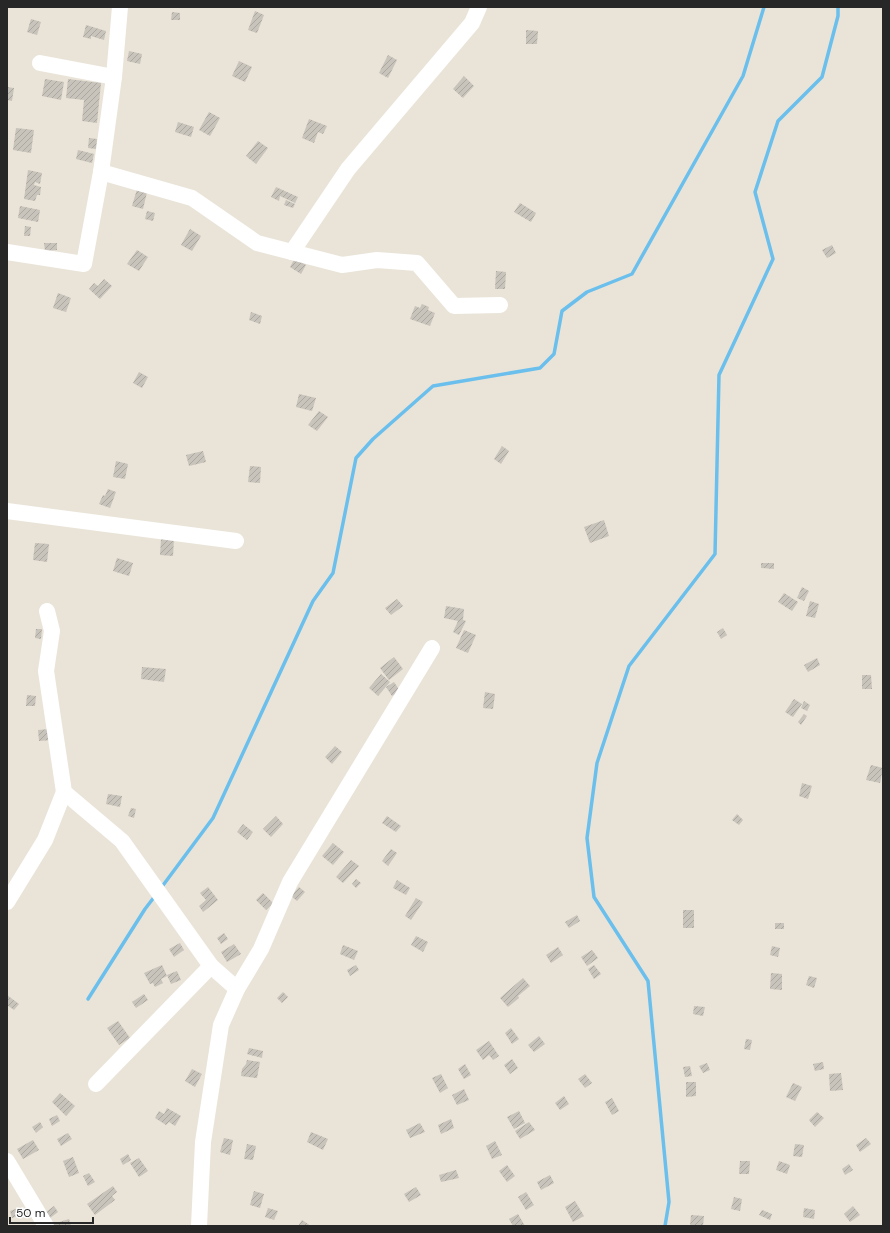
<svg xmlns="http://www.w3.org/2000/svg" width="890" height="1233" font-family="'DM Sans',sans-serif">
<defs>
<pattern id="building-hatch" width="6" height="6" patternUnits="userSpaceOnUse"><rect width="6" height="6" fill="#c8c3bb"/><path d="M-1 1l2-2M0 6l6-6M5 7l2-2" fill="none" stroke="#aca8a1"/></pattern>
</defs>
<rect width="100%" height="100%" fill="#eae4d8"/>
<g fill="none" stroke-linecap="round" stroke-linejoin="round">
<!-- stream -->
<g stroke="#6bbfec" stroke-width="3.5">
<path d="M161 888 213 818 313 601 333 573 356 458 373 439 433 386 540 368 554 354 562 311 587 292 632 274 743 76 764 7"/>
<path d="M88 999 145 909 155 896"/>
<path d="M665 1226 669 1202 648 981 594 897 587 838 597 763 629 666 715 554 719 375 773 259 755 192 778 121 822 77 838 16V7"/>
</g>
</g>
<!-- building -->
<g fill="url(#building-hatch)">
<path d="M255 11 264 15 257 33 248 30Z"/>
<path d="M172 12 180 13V20H171Z"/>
<path d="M31 19 41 22 37 35 27 32Z"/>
<path d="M86 25 106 31 104 40 91 36V39L83 37Z"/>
<path d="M526 30 538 31 537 44H526Z"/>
<path d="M129 51 142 54 140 64 127 61Z"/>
<path d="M388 55 397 60 388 78 379 73Z"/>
<path d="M239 61 252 67 245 82 232 76Z"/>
<path d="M464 76 474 86 463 98 453 89Z"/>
<path d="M45 79 64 82 61 100 42 96Z"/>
<path d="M68 79 101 83 97 123 82 121 84 100 66 98Z"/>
<path d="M7 87 14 88 12 101 7 100Z"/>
<path d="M209 112 220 118 210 136 199 130Z"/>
<path d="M309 119 327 126 323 134 318 132 314 143 302 138Z"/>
<path d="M178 122 194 127 191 137 175 132Z"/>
<path d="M16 128 34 130 31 153 13 150Z"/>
<path d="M89 138 97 139 96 149 88 148Z"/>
<path d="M258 141 268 148 256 164 246 156Z"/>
<path d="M78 150 94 154 92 163 76 159Z"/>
<path d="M28 170 42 173 40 184 35 182 34 185 41 187 40 195H37L35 201 24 199Z"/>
<path d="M138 186 148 188 143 209 132 206Z"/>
<path d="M276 187 298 197 295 203 280 196 279 201 271 197Z"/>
<path d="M286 200 295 204 293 208 284 205Z"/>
<path d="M520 203 536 213 531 222 514 212Z"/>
<path d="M20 206 40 210 38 222 18 218Z"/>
<path d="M147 211 155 213 153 221 145 219Z"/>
<path d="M25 226 31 227 30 236H24Z"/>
<path d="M190 229 201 236 192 251 181 245Z"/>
<path d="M44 243H57V250L45 251Z"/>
<path d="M832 245 836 253 827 258 822 250Z"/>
<path d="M137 250 148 257 139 271 127 264Z"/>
<path d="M295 258 306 265 301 274 290 267Z"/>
<path d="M496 271 506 272 505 289H495Z"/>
<path d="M104 279 112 286 100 299 89 289 94 283 98 286Z"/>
<path d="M58 293 71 298 66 312 53 308Z"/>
<path d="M422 304 429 307 428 310 435 313 430 326 410 319 415 306 420 308Z"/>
<path d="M251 312 262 316 260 324 249 320Z"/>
<path d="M139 372 148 377 142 388 133 383Z"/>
<path d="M299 394 316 398 312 411 296 407Z"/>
<path d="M319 411 328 417 317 431 308 425Z"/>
<path d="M502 446 509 451 501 464 494 459Z"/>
<path d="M203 451 206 462 189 466 186 455Z"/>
<path d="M116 461 128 464 125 479 113 477Z"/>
<path d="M250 466 261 467 260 483 248 482Z"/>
<path d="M108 489 116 492 110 508 99 504 103 495 105 496Z"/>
<path d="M604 520 609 536 590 543 584 527Z"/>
<path d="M161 539H174L173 556 160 555Z"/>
<path d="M35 543 49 544 47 562 33 560Z"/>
<path d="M117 558 133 563 129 576 113 571Z"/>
<path d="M761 563H774V569L761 568Z"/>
<path d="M802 587 809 591 804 601 797 598Z"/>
<path d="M784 593 798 602 792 611 778 602Z"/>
<path d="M397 599 403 606 391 615 385 608Z"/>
<path d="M810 601 819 604 815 618 806 616Z"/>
<path d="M446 606 464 609 463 620 466 621 459 635 453 632 458 621 444 618Z"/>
<path d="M723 628 727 635 721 639 717 632Z"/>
<path d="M36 629H42L41 639 35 638Z"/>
<path d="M464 630 476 635 468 653 456 648Z"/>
<path d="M394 657 403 669 389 680 380 668Z"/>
<path d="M817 658 820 665 808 672 804 665Z"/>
<path d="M142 667 166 669 164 682 141 679Z"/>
<path d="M381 674 390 682 378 696 369 688Z"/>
<path d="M862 675H871L872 689H862Z"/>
<path d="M394 682 400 691 392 696 386 687Z"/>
<path d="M485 692 495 694 493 709 483 708Z"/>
<path d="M27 695 36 696 35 706H26Z"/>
<path d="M794 699 802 704 793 717 785 712Z"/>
<path d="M804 701 810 705 807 711 801 708Z"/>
<path d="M804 714 807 716 801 725 798 722Z"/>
<path d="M50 729 52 740 39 741 38 730Z"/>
<path d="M335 746 342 752 332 764 325 757Z"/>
<path d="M871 765 883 768 880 783 866 780Z"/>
<path d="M802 783 812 786 808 799 799 796Z"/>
<path d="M108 794 122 796 120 807 106 804Z"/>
<path d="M131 808 136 809 134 818 128 816Z"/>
<path d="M737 814 743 820 739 825 732 820Z"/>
<path d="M276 816 283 824 271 837 263 829Z"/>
<path d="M387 816 401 826 396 832 382 823Z"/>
<path d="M243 824 253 832 247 840 237 832Z"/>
<path d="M333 843 344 852 333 865 322 856Z"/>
<path d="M391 849 397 853 388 866 382 861Z"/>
<path d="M351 860 359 866 343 883 336 877Z"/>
<path d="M356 879 361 883 356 888 352 884Z"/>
<path d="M397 880 410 888 406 895 393 888Z"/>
<path d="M208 887 218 900 203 912 199 906 206 900 200 893Z"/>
<path d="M299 887 305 892 297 901 291 896Z"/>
<path d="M263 893 273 903 266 910 256 900Z"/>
<path d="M416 898 423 902 411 920 405 916Z"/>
<rect x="683" y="910" width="11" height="18"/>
<path d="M577 915 580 921 569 928 565 922Z"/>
<rect x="775" y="923" width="9" height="6"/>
<path d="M224 933 228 939 221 944 217 938Z"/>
<path d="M416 936 428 942 423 952 411 945Z"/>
<path d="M180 943 184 950 174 957 169 949Z"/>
<path d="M234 944 241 954 227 962 221 952Z"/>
<path d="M343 945 358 951 354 960 340 954Z"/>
<path d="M772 946 780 948 778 957 770 955Z"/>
<path d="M558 947 563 955 551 963 546 955Z"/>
<path d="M592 950 598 958 587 966 581 957Z"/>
<path d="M162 965 167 976 161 979 163 983 155 987 153 983 150 984 144 973Z"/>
<path d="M356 965 359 970 350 976 347 970Z"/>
<path d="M594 965 601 974 594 979 588 969Z"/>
<path d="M177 971 181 980 171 984 167 975Z"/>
<path d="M771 973 782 974V990L770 989Z"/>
<path d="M809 976 817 978 814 988 806 985Z"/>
<path d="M523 978 530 986 518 996 519 998 508 1007 500 998Z"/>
<path d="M283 992 288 997 282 1003 277 998Z"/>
<path d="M144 994 148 1000 136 1008 132 1002Z"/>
<path d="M7 995 19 1004 14 1010 7 1005Z"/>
<path d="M694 1006 705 1007 703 1016 693 1014Z"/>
<path d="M118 1021 130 1038 119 1045 107 1028Z"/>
<path d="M511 1028 519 1039 512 1044 505 1033Z"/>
<path d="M539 1036 545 1044 534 1052 528 1045Z"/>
<path d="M746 1039 752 1040 750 1050 744 1049Z"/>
<path d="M489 1041 499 1056 493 1060 489 1055 483 1060 476 1050Z"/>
<path d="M249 1048 263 1051 262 1058 247 1054Z"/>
<path d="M512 1059 518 1068 510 1074 504 1065Z"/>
<path d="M247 1060 260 1062 257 1078 241 1076 242 1069 246 1064Z"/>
<path d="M823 1062 824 1069 815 1071 813 1064Z"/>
<path d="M707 1063 710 1070 703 1073 699 1066Z"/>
<path d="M465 1064 471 1075 464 1079 458 1069Z"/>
<path d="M690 1066 692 1076 685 1077 683 1067Z"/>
<path d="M192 1069 202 1074 195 1087 185 1081Z"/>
<path d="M841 1073 843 1090 830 1091 829 1074Z"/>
<path d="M441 1074 448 1088 440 1093 432 1078Z"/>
<path d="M585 1074 592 1083 585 1088 578 1079Z"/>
<path d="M686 1082H696V1096L686 1097Z"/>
<path d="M793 1083 802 1087 795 1101 786 1097Z"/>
<path d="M464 1089 469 1100 457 1105 452 1095Z"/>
<path d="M60 1093 75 1106 66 1116 52 1102Z"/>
<path d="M564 1096 569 1104 560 1110 555 1103Z"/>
<path d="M612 1098 619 1111 612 1115 605 1102Z"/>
<path d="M167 1108 181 1116 175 1126 169 1122 166 1125 155 1118 159 1111 164 1114Z"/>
<path d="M519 1111 525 1123 514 1129 507 1117Z"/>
<path d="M817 1112 824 1118 815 1127 809 1120Z"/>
<path d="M57 1115 60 1121 52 1126 49 1119Z"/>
<path d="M451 1119 454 1128 441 1134 438 1125Z"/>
<path d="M40 1122 43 1127 36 1133 32 1127Z"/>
<path d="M529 1122 535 1130 520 1139 515 1131Z"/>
<path d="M420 1123 425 1132 410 1138 406 1130Z"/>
<path d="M311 1132 328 1139 323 1150 307 1142Z"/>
<path d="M68 1133 72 1139 61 1146 57 1139Z"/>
<path d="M224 1138 233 1140 230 1155 220 1152Z"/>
<path d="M866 1138 871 1144 860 1152 856 1145Z"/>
<path d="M33 1140 39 1150 23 1159 17 1149Z"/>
<path d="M495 1141 502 1155 492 1159 486 1146Z"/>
<path d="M247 1144 256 1146 253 1160 244 1159Z"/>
<path d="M795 1144 804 1145 802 1157 793 1156Z"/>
<path d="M128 1154 131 1160 123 1165 120 1159Z"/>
<path d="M73 1157 79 1173 69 1177 63 1161Z"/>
<path d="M139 1158 148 1171 139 1177 130 1163Z"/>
<path d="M740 1161H750L749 1174H739Z"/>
<path d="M779 1161 790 1165 787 1174 776 1170Z"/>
<path d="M849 1164 853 1170 845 1175 842 1169Z"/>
<path d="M507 1165 515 1176 507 1182 499 1171Z"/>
<path d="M456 1170 459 1178 441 1182 439 1175Z"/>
<path d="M89 1173 95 1182 88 1186 83 1176Z"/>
<path d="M550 1175 554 1183 541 1190 537 1182Z"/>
<path d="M113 1186 117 1192 112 1196 115 1200 95 1215 87 1204Z"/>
<path d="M416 1187 421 1195 409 1202 404 1194Z"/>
<path d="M254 1191 264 1194 260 1208 250 1205Z"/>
<path d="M526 1192 534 1205 526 1210 518 1197Z"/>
<path d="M734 1197 742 1199 740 1211 731 1209Z"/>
<path d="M575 1201 584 1216 573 1222 565 1207Z"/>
<path d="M54 1206 58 1212 50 1218 46 1212Z"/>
<path d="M853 1206 860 1215 850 1222 844 1214Z"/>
<path d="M21 1207 24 1214 12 1218 10 1211Z"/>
<path d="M268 1208 278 1211 274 1220 265 1217Z"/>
<path d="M804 1208 815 1210 814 1219 803 1217Z"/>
<path d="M762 1210 772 1214 770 1220 759 1215Z"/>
<path d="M518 1214 525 1226H513L509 1219Z"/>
<path d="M691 1215 704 1216 703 1226H690Z"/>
<path d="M69 1219 71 1226H54L53 1224Z"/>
<path d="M302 1220 311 1226H298Z"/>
</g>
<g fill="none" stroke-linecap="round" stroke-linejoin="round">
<!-- minor -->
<g stroke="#fff" stroke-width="16">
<path d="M40 63 114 77"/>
<path d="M101 172 192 198 257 243 342 265 377 260 417 263 454 306 500 305"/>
<path d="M7 252 84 264 101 172 114 77 120 7"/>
<path d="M292 252 348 169 472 23 479 7"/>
<path d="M7 511 236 541"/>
<path d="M47 611 52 631 46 671 64 792 122 841 211 966 237 989"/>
<path d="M7 902 45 840 64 792"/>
<path d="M96 1084 211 966"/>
<path d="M7 1161 46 1226"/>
<path d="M199 1226 203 1142 221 1025 237 989 261 949 290 882 432 648"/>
</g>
</g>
<!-- border -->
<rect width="890" height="1233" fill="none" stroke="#272727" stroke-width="16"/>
<!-- scale -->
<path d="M10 1217v6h83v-6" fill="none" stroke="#272727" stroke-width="2"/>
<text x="16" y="1217" font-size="12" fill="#272727" stroke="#ffffff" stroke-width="3" paint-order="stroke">50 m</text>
</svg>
